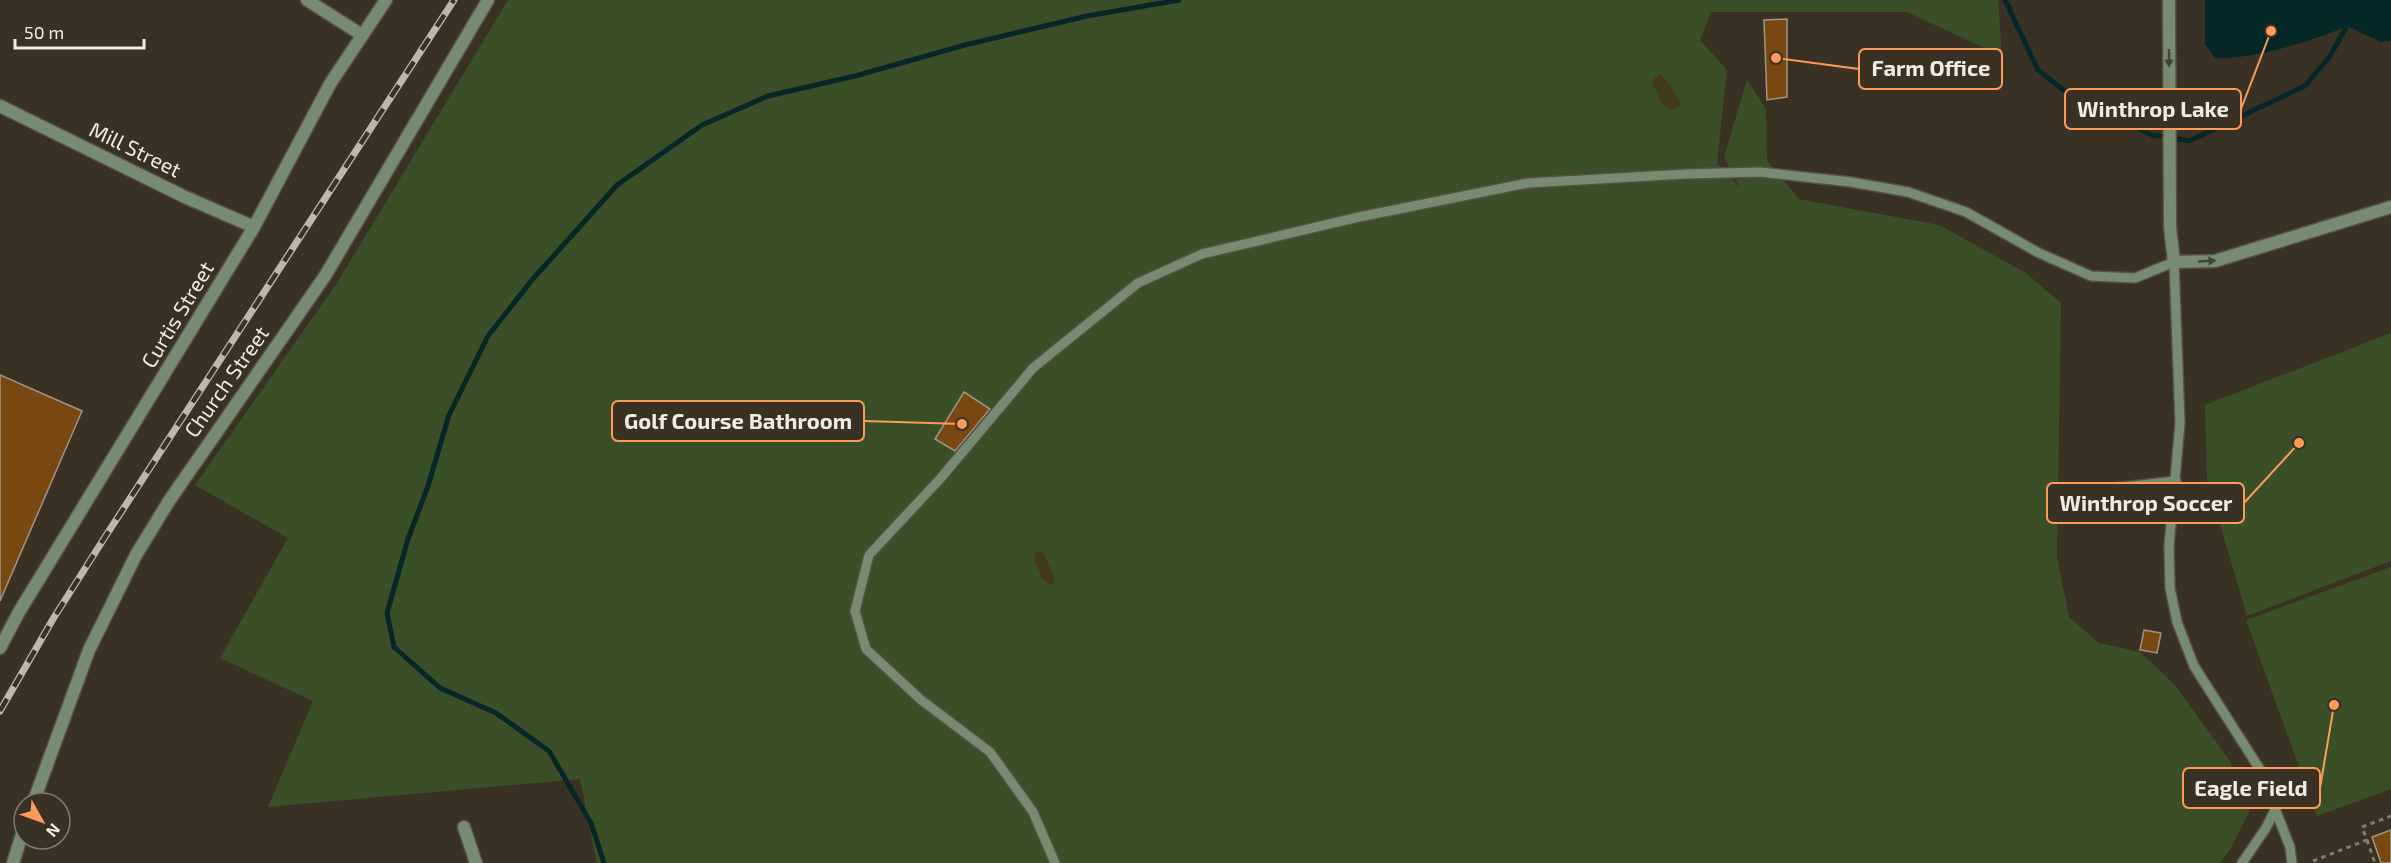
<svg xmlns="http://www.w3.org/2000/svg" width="2391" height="863" font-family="'Exo 2',sans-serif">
<rect width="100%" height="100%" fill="#393224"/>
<!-- green -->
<g fill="#3a4f27">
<path d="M508 0H1998L2002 56 1907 12H1711L1700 40 1727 70 1717 163 1740 188 1724 157 1747 80 1766 109 1767 161 1799 199 1939 225 2026 273 2061 303 2057 557 2069 617 2099 643 2140 652 2175 685 2230 761 2250 810 2230 850 2220 863H597L580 779 268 807 313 701 220 658 288 538 195 485 337 283Z"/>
<path d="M2391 333V561L2247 616 2207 480 2205 405Z"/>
<path d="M2391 567V789L2317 816 2246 620Z"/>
</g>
<!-- sand -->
<g fill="#433a1a">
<path d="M1660 75C1667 79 1679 97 1681 106L1672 110C1660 107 1659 93 1652 83L1654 78Z"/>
<path d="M1039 551 1044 553 1055 580 1054 583 1049 585C1040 578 1035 565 1034 554Z"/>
</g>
<!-- water -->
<path fill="#062727" d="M2205 0H2391V41L2381 42 2347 26C2313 41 2251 60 2215 58L2205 44Z"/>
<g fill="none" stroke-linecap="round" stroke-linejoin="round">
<!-- stream -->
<g stroke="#062727" stroke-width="5">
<path d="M2005 0 2038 70 2066 92 2152 135 2160 136"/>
<path d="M2179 139 2189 141 2305 86 2330 56 2347 26"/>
<path d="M604 863 591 823 549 751 496 713 440 688 394 647 387 613 408 539 428 486 449 415 488 336 532 280 617 185 702 125 768 96 855 76 965 45 1087 16 1179 0"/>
</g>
</g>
<!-- building -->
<g fill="#794811" stroke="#a29387" stroke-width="1.5">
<path d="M1787 19V97L1767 100 1764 20Z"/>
<path d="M0 375 82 411 0 601Z"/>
<path d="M964 392 990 409 955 451 935 439Z"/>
<path d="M2144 630 2161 633 2157 653 2140 650Z"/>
<path d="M2391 830V863H2381L2372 837Z"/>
</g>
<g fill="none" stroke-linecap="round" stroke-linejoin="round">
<defs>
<g id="lane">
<path d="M2114 488 2176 481"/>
<path d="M1055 863 1033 812 990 752 920 699 866 649 855 611 869 555 940 479 1033 368 1138 283 1202 254 1359 217 1528 183 1686 174 1760 172 1851 182 1908 192 1966 212 2039 253 2091 276 2135 278 2174 262 2180 423 2169 546 2170 588 2177 622 2194 666 2259 768 2290 847 2292 863"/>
<path d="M2242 863 2266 828 2276 808"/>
</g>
<g id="street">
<path d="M307 0 362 35"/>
<path d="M2169 0 2170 227 2174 262 2215 261 2391 207"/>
<path d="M0 106 185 197 254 227"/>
<path d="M0 648 19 612 254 227 330 84 386 0"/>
<path d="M33 803 89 650 136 555 169 501 325 276 488 0"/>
<path d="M464 827 476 863"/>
<path d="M13 863 24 828"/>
</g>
</defs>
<!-- lane casing -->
<use href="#lane" stroke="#565043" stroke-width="12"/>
<!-- street casing -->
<use href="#street" stroke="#565043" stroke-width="15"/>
<!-- path -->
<g stroke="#837d71" stroke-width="3" stroke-dasharray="4.5 4.5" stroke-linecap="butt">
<path d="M2367 840 2375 863"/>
<path d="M2313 861 2367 840 2362 827 2391 816"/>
</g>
<!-- lane -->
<use href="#lane" stroke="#778b73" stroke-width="9"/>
<!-- street -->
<use href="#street" stroke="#778b73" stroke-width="12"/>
<defs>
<path id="rail" d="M0 711 53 619 105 537 454 0"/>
</defs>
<!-- rail casing -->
<use href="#rail" stroke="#bdb8ae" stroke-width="7"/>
<!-- rail -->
<use href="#rail" stroke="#393224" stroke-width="4.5" stroke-dasharray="14" stroke-linecap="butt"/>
</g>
<!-- one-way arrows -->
<defs><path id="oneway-solid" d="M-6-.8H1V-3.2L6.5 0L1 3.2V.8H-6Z" transform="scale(1.5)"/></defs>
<g fill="#454434">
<use href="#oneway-solid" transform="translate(2169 58) rotate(90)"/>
<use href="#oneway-solid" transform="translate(2207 261) rotate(-3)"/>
</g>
<g text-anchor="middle" stroke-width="4.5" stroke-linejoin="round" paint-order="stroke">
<!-- street labels -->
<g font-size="21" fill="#f0ece3" stroke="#393224">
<text transform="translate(135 150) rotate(26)" y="7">Mill Street</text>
<text transform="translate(178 315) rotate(-59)" y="7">Curtis Street</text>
<text transform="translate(227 382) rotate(-55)" y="7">Church Street</text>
</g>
</g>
<!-- callouts -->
<path fill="none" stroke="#fe9b58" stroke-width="2" d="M1776 58L1859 69M2271 31L2241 109M962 424L864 421M2299 443L2244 503M2334 705L2320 788"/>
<g fill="#fe9b58" stroke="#393224" stroke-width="2">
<circle cx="1776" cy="58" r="6"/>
<circle cx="2271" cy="31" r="6"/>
<circle cx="962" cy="424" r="6"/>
<circle cx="2299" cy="443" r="6"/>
<circle cx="2334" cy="705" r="6"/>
</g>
<g fill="#393224" stroke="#fe9b58" stroke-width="2">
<rect x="1859" y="49" width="143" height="40" rx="6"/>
<rect x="2065" y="89" width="176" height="40" rx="6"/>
<rect x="612" y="401" width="252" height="40" rx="6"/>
<rect x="2047" y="483" width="197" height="40" rx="6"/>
<rect x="2183" y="768" width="137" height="40" rx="6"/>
</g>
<g font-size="22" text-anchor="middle" font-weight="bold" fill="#f0ece3">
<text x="1931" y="76">Farm Office</text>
<text x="2153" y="117">Winthrop Lake</text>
<text x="738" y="429">Golf Course Bathroom</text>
<text x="2146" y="511">Winthrop Soccer</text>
<text x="2251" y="796">Eagle Field</text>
</g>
<!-- north arrow -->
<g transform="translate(42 821) rotate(130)"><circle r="28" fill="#393224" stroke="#827c70" stroke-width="1.5"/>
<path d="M0-4.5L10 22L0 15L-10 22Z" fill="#fe9b58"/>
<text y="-9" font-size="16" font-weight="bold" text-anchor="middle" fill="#f0ece3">N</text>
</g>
<!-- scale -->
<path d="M15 39v9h129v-9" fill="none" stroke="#f0ece3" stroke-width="3"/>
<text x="24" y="39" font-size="18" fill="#f0ece3" stroke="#393224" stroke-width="4.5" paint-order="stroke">50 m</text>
</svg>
